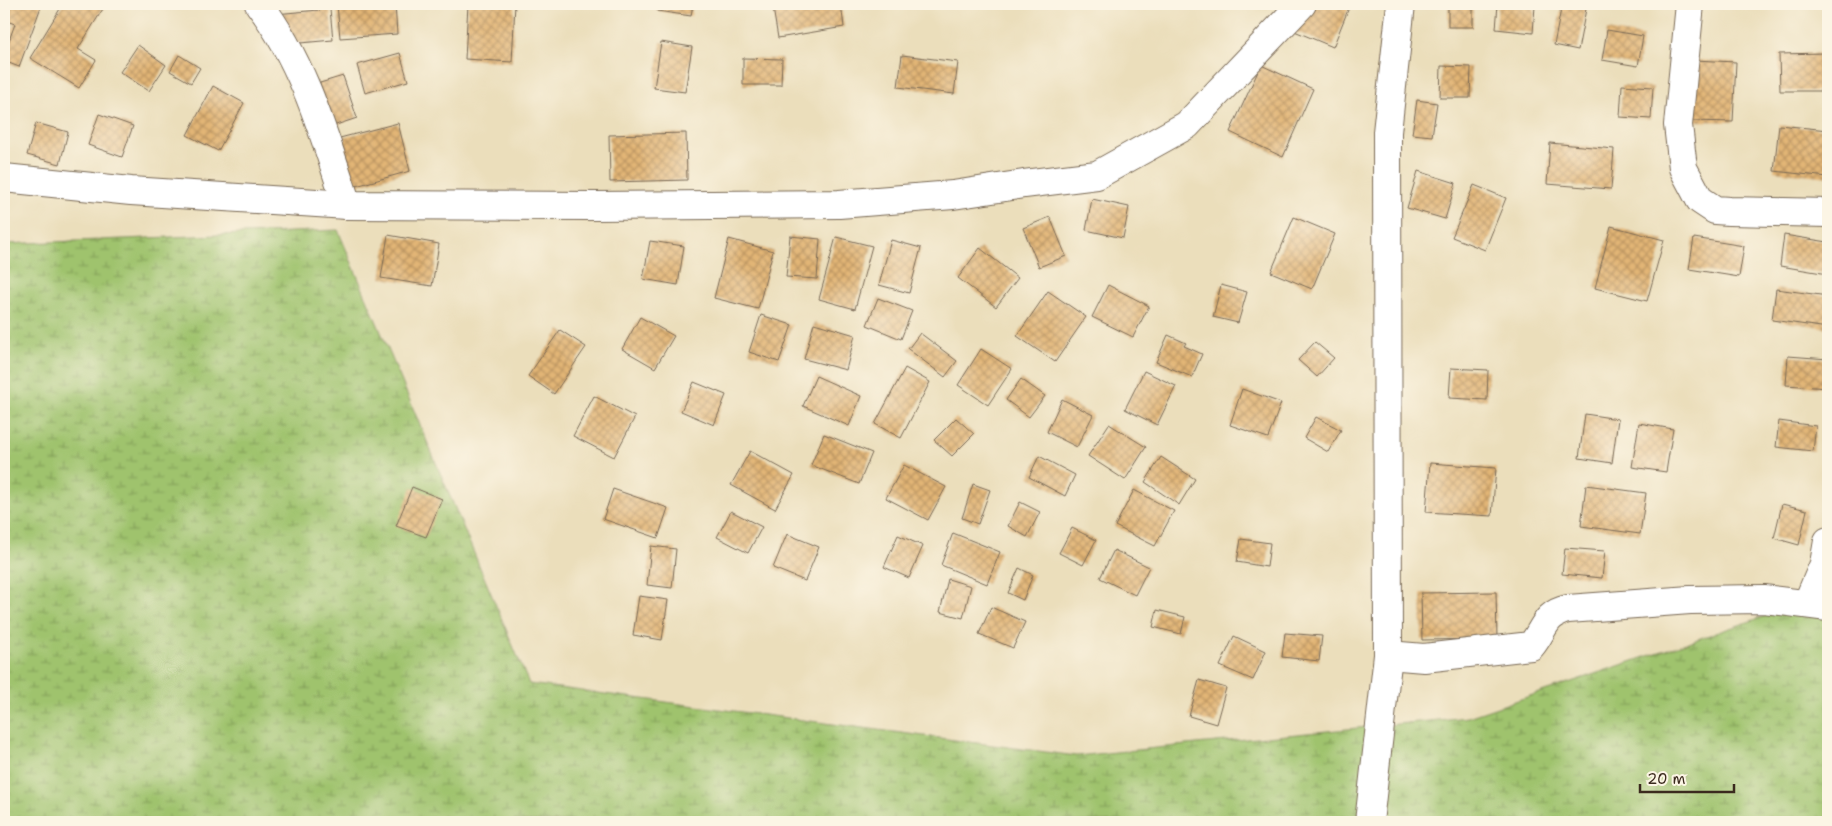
<svg xmlns="http://www.w3.org/2000/svg" width="1832" height="826" font-family="'Shantell Sans',sans-serif">
<defs>
<pattern id="wetland-marsh" width="20" height="14" patternUnits="userSpaceOnUse" patternTransform="scale(1.25)"><rect width="20" height="14" fill="#9fc36d"/><path d="M1 5h8M5 5V1M11 12h8M15 12V8" fill="none" stroke="#839f59"/></pattern>
<pattern id="building-cross-hatch" width="8" height="8" patternUnits="userSpaceOnUse" patternTransform="scale(1.25)"><rect width="8" height="8" fill="#e2b576"/><path d="M0 0l8 8M0 8l8-8" fill="none" stroke="#b89360"/></pattern>
</defs>
<rect width="100%" height="100%" fill="#fcf5e5"/>
<filter id="ink" filterUnits="userSpaceOnUse"><feTurbulence type="fractalNoise" baseFrequency=".02" numOctaves="2"/><feDisplacementMap in="SourceGraphic" scale="10" xChannelSelector="R" yChannelSelector="G"/><feConvolveMatrix kernelMatrix="1 2 1 2 8 2 1 2 1" color-interpolation-filters="sRGB"/></filter>
<filter id="wash" filterUnits="userSpaceOnUse"><feTurbulence type="fractalNoise" baseFrequency=".0096" numOctaves="4" result="noise"/><feDisplacementMap in="SourceGraphic" scale="20" xChannelSelector="R" yChannelSelector="G"/><feGaussianBlur stdDeviation="1.12" result="paint"/><feColorMatrix in="noise" values="0 0 0 0 0 0 0 0 0 0 0 0 0 0 0 0 0 1.4 0 .05"/><feComposite in="paint" operator="in"/></filter>
<g filter="url(#wash)">
<rect width="100%" height="100%" fill="#ebdebb"/>
<!-- wetland -->
<path fill="url(#wetland-marsh)" stroke="#6d7646" d="M338 230 529 684 1076 756 1468 717 1792 607 1828 617V822H4V244Z"/>
<g fill="none" stroke-linecap="round" stroke-linejoin="round">
<!-- stream -->
<path stroke="#69b5e2" stroke-width="9" d="M5 822H8"/>
</g>
<g id="blocks">
<!-- building -->
<g fill="url(#building-cross-hatch)">
<path d="M10 4H42L19 67 4 61V54L15 24 4 20Z"/>
<path d="M63 4H106L78 49 96 60 79 88 30 58Z"/>
<path d="M337 4H395L397 34 340 38Z"/>
<path d="M468 4H515L512 62 465 59Z"/>
<path d="M658 4H693L691 16 657 11Z"/>
<path d="M799 4H841L844 27 778 38 773 8Z"/>
<path d="M1303 4H1346L1350 5 1333 47 1292 30Z"/>
<rect x="1448" y="4" width="25" height="23"/>
<path d="M1498 4 1535 6 1533 33 1496 29Z"/>
<path d="M1562 4 1586 9 1578 50 1554 45Z"/>
<path d="M330 9 333 40 278 45 275 14Z"/>
<path d="M1607 30 1643 36 1638 66 1602 60Z"/>
<path d="M661 42 692 47 685 92 654 88Z"/>
<path d="M138 45 166 65 149 91 120 72Z"/>
<path d="M400 53 408 81 365 93 357 65Z"/>
<path d="M1825 53 1826 91H1780L1779 54Z"/>
<path d="M179 55 200 68 191 83 170 71Z"/>
<path d="M902 55 958 62 954 94 898 87Z"/>
<path d="M743 58 782 59 781 85H743Z"/>
<path d="M1694 60 1736 62 1733 122 1692 121Z"/>
<path d="M1261 65 1313 89 1283 157 1230 132Z"/>
<path d="M1441 66 1471 67 1470 98H1440Z"/>
<path d="M343 76 357 118 321 130 307 87Z"/>
<path d="M1622 85 1653 87 1651 119 1620 117Z"/>
<path d="M213 86 244 103 218 151 187 135Z"/>
<path d="M1417 100 1437 103 1432 136 1412 134Z"/>
<path d="M99 114 133 126 122 157 88 145Z"/>
<path d="M36 123 68 132 60 164 27 155Z"/>
<path d="M398 123 410 171 345 189 332 140Z"/>
<path d="M1779 125 1828 130V177L1774 171Z"/>
<path d="M686 133 687 180 610 182 609 135Z"/>
<path d="M1550 143 1614 149 1611 189 1547 184Z"/>
<path d="M1418 171 1456 183 1445 219 1407 208Z"/>
<path d="M1474 185 1506 198 1485 250 1452 237Z"/>
<path d="M1092 199 1129 207 1123 238 1086 230Z"/>
<path d="M1050 217 1066 256 1039 267 1023 228Z"/>
<path d="M1294 217 1335 234 1312 289 1271 272Z"/>
<path d="M1611 226 1664 240 1647 301 1595 288Z"/>
<path d="M388 235 439 244 432 286 381 278Z"/>
<path d="M1784 235 1828 242V274L1780 266Z"/>
<path d="M790 236 820 239 817 279 786 277Z"/>
<path d="M836 237 872 246 855 309 819 299Z"/>
<path d="M1694 238 1744 246 1739 277 1689 269Z"/>
<path d="M729 239 773 251 758 309 714 298Z"/>
<path d="M891 240 921 248 909 293 879 285Z"/>
<path d="M650 241 684 246 678 285 643 279Z"/>
<path d="M980 248 1018 278 996 307 958 278Z"/>
<path d="M1108 285 1149 306 1133 337 1092 317Z"/>
<path d="M1221 285 1247 292 1238 323 1213 317Z"/>
<path d="M1776 289 1828 296V328L1772 320Z"/>
<path d="M1048 291 1086 317 1055 362 1017 336Z"/>
<path d="M878 298 912 311 901 339 867 325Z"/>
<path d="M761 315 792 325 779 362 749 352Z"/>
<path d="M640 317 674 336 655 368 622 349Z"/>
<path d="M814 323 855 335 846 370 804 359Z"/>
<path d="M560 330 586 347 554 394 528 376Z"/>
<path d="M920 333 957 361 945 377 908 349Z"/>
<path d="M1168 335 1186 343 1184 346 1202 354 1192 377 1156 362Z"/>
<path d="M1315 342 1334 358 1317 377 1298 360Z"/>
<path d="M981 349 1012 369 988 405 958 385Z"/>
<path d="M1788 356 1828 359V388L1786 385Z"/>
<path d="M905 368 930 382 901 438 875 424Z"/>
<path d="M1451 368 1488 370 1487 400 1449 398Z"/>
<path d="M1144 371 1176 386 1157 425 1125 409Z"/>
<path d="M816 376 861 396 849 426 803 406Z"/>
<path d="M1021 379 1045 396 1029 417 1006 400Z"/>
<path d="M694 382 726 395 714 425 681 411Z"/>
<path d="M1242 389 1281 403 1268 438 1230 425Z"/>
<path d="M594 396 635 417 614 457 573 436Z"/>
<path d="M1062 399 1093 415 1077 447 1047 432Z"/>
<path d="M1585 414 1618 419 1612 463 1579 458Z"/>
<path d="M1316 417 1341 430 1328 452 1304 438Z"/>
<path d="M956 418 974 434 952 456 934 440Z"/>
<path d="M1779 421 1816 426 1813 451 1776 447Z"/>
<path d="M1639 423 1673 429 1666 472 1632 467Z"/>
<path d="M1109 424 1146 447 1125 480 1088 456Z"/>
<path d="M824 434 872 453 859 484 811 465Z"/>
<path d="M750 451 794 475 775 509 731 485Z"/>
<path d="M1039 456 1075 475 1065 496 1029 477Z"/>
<path d="M1161 457 1195 479 1179 505 1145 482Z"/>
<path d="M1430 463 1496 468 1492 516 1426 512Z"/>
<path d="M904 465 946 487 928 520 886 498Z"/>
<path d="M973 484 990 490 978 524 962 518Z"/>
<path d="M1586 485 1646 493 1640 534 1581 526Z"/>
<path d="M412 487 442 499 426 537 396 526Z"/>
<path d="M613 489 668 508 658 538 603 519Z"/>
<path d="M1134 490 1174 511 1155 546 1115 526Z"/>
<path d="M1020 502 1040 512 1027 537 1008 526Z"/>
<path d="M1782 504 1807 510 1799 545 1774 538Z"/>
<path d="M731 511 762 527 748 553 717 537Z"/>
<path d="M1072 528 1096 540 1083 565 1059 553Z"/>
<path d="M953 533 1000 552 987 584 941 565Z"/>
<path d="M787 534 819 547 805 581 773 568Z"/>
<path d="M898 535 923 546 909 578 884 567Z"/>
<path d="M1241 539 1270 543 1267 567 1237 562Z"/>
<path d="M651 546 676 549 672 588 647 585Z"/>
<path d="M1565 548 1605 551 1602 578 1562 574Z"/>
<path d="M1114 550 1149 567 1135 595 1100 578Z"/>
<path d="M1019 568 1033 575 1023 600 1008 593Z"/>
<path d="M948 579 971 586 963 618 940 612Z"/>
<path d="M1496 592 1497 639 1422 640 1421 593Z"/>
<path d="M639 596 668 600 662 640 633 635Z"/>
<path d="M991 607 1025 622 1013 648 979 634Z"/>
<path d="M1157 610 1185 617 1181 634 1153 627Z"/>
<path d="M1285 633 1322 636 1319 661 1282 657Z"/>
<path d="M1234 636 1266 651 1253 680 1220 666Z"/>
<path d="M1199 680 1226 688 1216 724 1189 716Z"/>
</g>
</g>
</g>
<g filter="url(#ink)">
<use href="#blocks" fill-opacity="0" stroke="#796955" stroke-width="1"/>
<g fill="none" stroke-linecap="round" stroke-linejoin="round">
<defs>
<g id="street">
<path d="M259 4C304 63 324 135 347 205"/>
<path d="M1690 4 1678 125 1683 168 1700 200 1715 210 1729 211 1828 213"/>
<path d="M4 178 131 191 347 205 595 206 839 204 953 195 1024 184 1097 175 1187 125 1302 4"/>
<path d="M1807 604 1824 564 1828 541"/>
<path d="M1388 655 1424 658 1531 646C1545 629 1544 614 1568 609L1690 600 1764 599 1828 607"/>
</g>
<path id="secondary" d="M1369 822 1388 655 1387 132 1401 4"/>
</defs>
<!-- street casing -->
<use href="#street" stroke="#796955" stroke-width="30"/>
<!-- secondary casing -->
<use href="#secondary" stroke="#796955" stroke-width="30"/>
<!-- street -->
<use href="#street" stroke="#fff" stroke-width="28"/>
<!-- secondary -->
<use href="#secondary" stroke="#fff" stroke-width="28"/>
</g>
</g>
<!-- margin -->
<rect width="1832" height="826" fill="none" stroke="#fcf5e5" stroke-width="20"/>
<!-- scale -->
<path d="M1640 784v8h94v-8" fill="none" stroke="#3b2a1e" stroke-width="2.5"/>
<text x="1647" y="784" font-size="15" fill="#3b2a1e" stroke="#fcf5e5" stroke-width="4" paint-order="stroke">20 m</text>
</svg>
